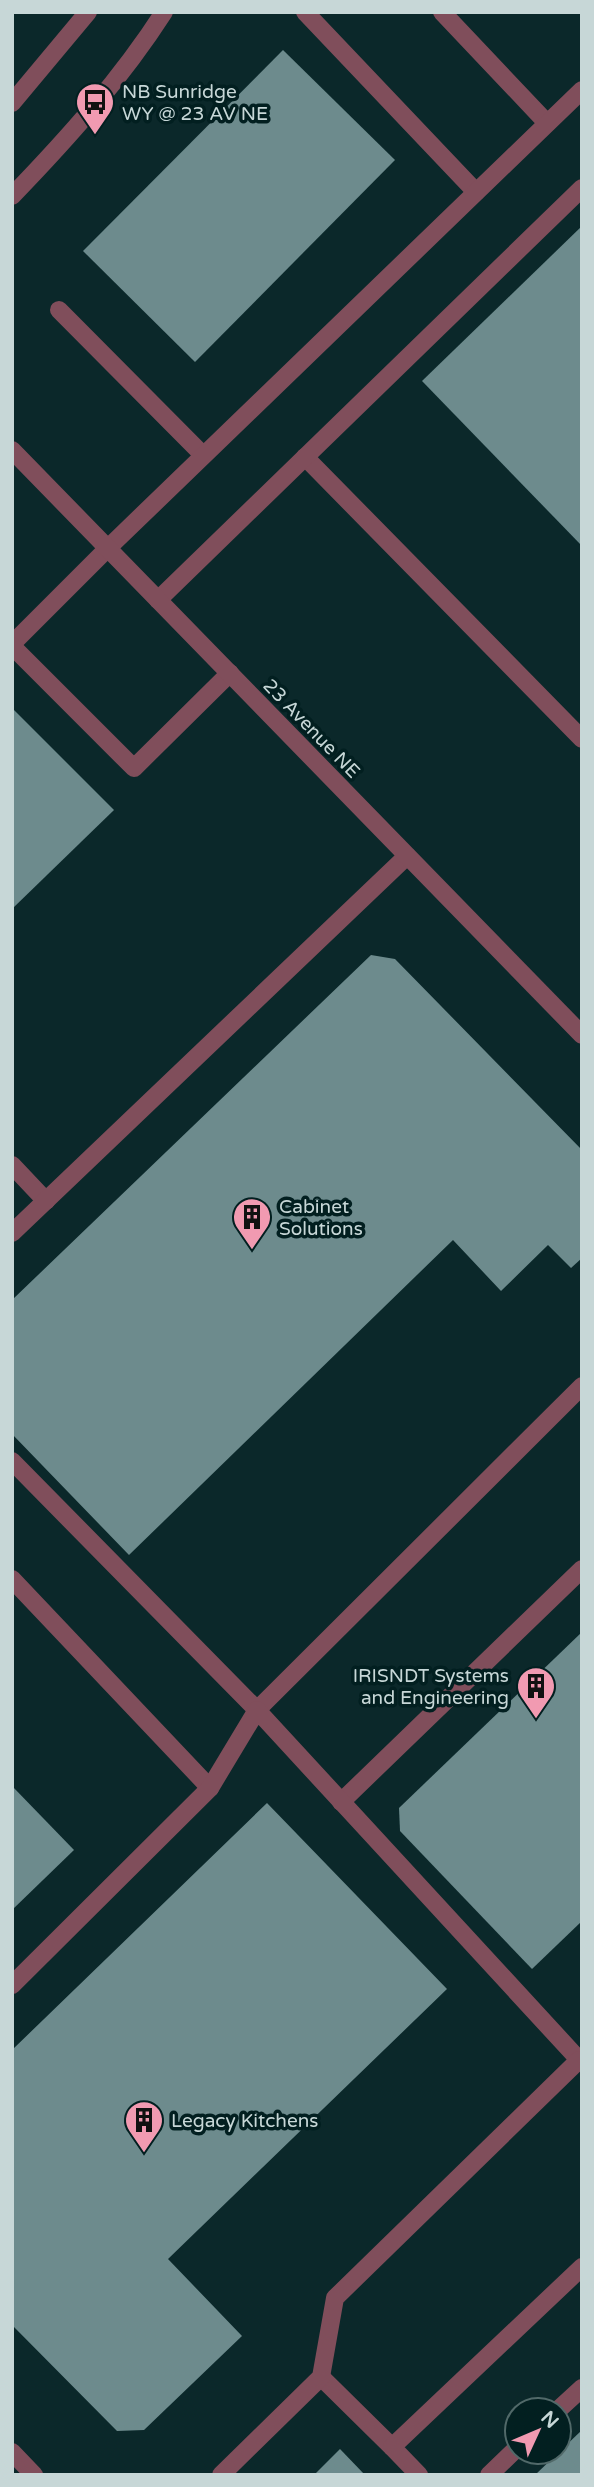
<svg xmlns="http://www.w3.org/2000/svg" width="594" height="2487" font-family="'Varela Round',sans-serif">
<rect width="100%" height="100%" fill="#0b282a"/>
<!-- building -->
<g fill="#6d8b8d">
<path d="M283 50 395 160 195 362 83 251Z"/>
<path d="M582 226V546L422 381Z"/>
<path d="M12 708 114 810 12 909Z"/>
<path d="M371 955 395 959 582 1150V1258L571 1268 548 1245 501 1291 453 1240 129 1555 12 1434V1300Z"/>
<path d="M582 1632V1921L532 1969 400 1831 399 1808Z"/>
<path d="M12 1786 74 1850 12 1910Z"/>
<path d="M267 1803 447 1989 168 2259 242 2336 144 2430 117 2431 12 2325V2050Z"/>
<path d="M582 2430V2475H535L559 2452Z"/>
<path d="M340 2449 365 2475H314Z"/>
</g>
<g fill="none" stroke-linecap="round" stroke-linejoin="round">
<!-- service -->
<g stroke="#804e5b" stroke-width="18">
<path d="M305 12 476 192"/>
<path d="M442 12 547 123"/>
<path d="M59 310 203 455"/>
<path d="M305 457 582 739"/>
<path d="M158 600 582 188"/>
<path d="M12 644 108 548 582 90"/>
<path d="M12 646 134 768 230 673"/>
<path d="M12 1165 46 1201"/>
<path d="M12 1233 407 856"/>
<path d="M12 1461 257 1710 582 1386"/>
<path d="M12 1579 210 1788"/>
<path d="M341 1802 582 1569"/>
<path d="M12 1985 210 1788 257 1710 582 2063"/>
<path d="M321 2377 392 2447"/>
<path d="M558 2410 582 2388"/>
<path d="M12 2452 34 2475"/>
<path d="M221 2475 321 2377 335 2298 579 2060"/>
<path d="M419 2475 392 2447 582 2267"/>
<path d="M489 2475 517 2448"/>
</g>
<!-- minor -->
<path stroke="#804e5b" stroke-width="18" d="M12 450 582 1035"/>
<!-- tertiary -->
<g stroke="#804e5b" stroke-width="18">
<path d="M12 103 88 12"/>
<path d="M12 196C67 139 121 79 164 12"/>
</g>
</g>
<!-- icons -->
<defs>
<symbol id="bus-pin" viewBox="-11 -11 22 30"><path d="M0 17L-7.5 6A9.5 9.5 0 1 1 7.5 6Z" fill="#f19ab1" stroke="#021f20"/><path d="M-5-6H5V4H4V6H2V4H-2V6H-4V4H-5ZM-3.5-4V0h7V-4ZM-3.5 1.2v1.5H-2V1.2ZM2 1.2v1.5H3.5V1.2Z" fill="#111"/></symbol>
<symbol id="building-pin" viewBox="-11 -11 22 30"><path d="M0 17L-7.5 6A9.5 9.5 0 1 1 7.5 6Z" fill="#f19ab1" stroke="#021f20"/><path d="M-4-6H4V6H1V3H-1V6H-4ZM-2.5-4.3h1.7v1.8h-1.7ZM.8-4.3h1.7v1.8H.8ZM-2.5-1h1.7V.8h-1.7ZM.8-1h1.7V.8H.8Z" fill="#111"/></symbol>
</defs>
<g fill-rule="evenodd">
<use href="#bus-pin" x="73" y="80" width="44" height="60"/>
<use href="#building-pin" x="230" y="1195" width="44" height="60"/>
<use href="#building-pin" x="514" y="1664" width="44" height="60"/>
<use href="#building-pin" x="122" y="2098" width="44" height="60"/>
</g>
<g text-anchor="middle" stroke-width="7" stroke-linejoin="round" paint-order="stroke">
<!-- poi labels -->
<g font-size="19" fill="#c7d7d7" stroke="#021f20" text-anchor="start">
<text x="122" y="98">NB Sunridge<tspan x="122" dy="22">WY @ 23 AV NE</tspan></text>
<text x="279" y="1213">Cabinet<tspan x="279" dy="22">Solutions</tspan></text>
<text x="509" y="1682" text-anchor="end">IRISNDT Systems<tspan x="509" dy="22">and Engineering</tspan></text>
<text x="171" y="2127">Legacy Kitchens</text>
</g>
<!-- street labels -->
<g font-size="19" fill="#c7d7d7" stroke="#021f20">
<text transform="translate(312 728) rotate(46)" y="7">23 Avenue NE</text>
</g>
</g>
<!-- border -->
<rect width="594" height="2487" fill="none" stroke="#c7d7d7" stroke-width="28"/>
<!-- north arrow -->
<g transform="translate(538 2431) rotate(46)"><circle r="33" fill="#021f20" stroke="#516969" stroke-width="2"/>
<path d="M0-5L12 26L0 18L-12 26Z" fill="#f19ab1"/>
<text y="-10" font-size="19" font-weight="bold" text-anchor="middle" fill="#c7d7d7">N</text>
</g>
</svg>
